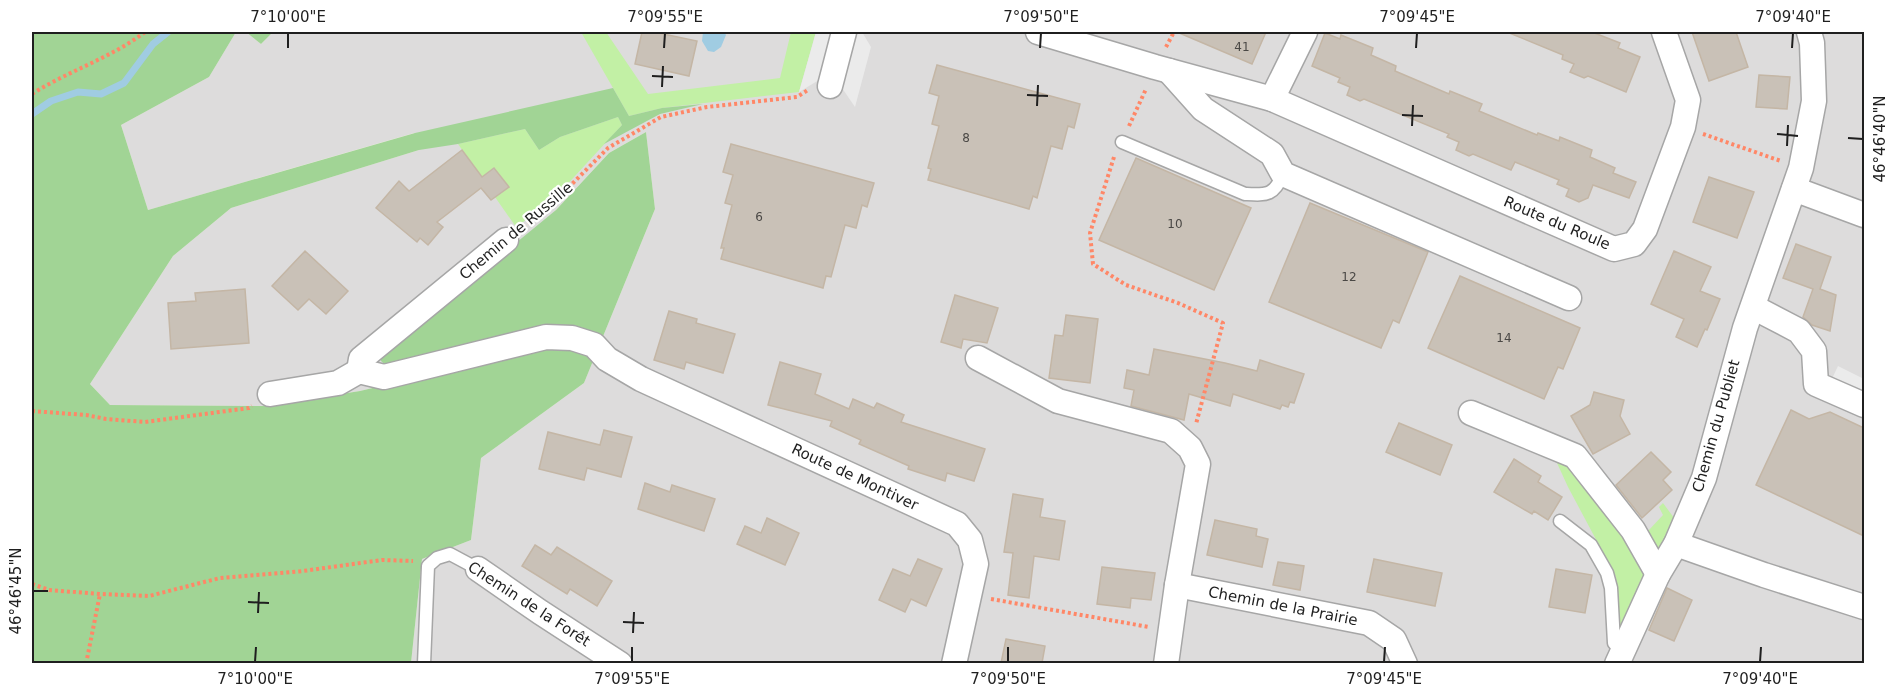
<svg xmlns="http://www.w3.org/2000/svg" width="1896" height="695" font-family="'DejaVu Sans',sans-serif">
<rect width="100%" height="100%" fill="#f1eee4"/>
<!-- residential -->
<path fill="#dddcdc" d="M236 32H246L261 44 273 32H1864V663H411L422 559 471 540 481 458 584 383 655 209 646 132 609 153 556 210 410 379 360 391 265 406 110 405 90 384 173 256 231 208 419 150 414 133 148 210 121 125 209 77Z"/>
<!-- grass -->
<g fill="#c2f0a5">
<path d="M581 32H606L648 94 780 78 791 32H816L799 92 662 108 629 116Z"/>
<path d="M618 117 622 125 551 202 516 227 458 144 525 129 539 150 560 137Z"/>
<path d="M1552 452 1572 463 1647 570 1619 638 1616 577 1568 487Z"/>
<path d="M1663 503 1677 522 1661 556 1645 538 1648 531 1663 515 1659 507Z"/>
</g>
<!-- forest -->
<g fill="#a1d495">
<path d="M32 32H236L209 77 121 125 148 210 415 133 613 88 629 116 662 108 703 104 660 114 604 144 622 125 618 117 560 137 539 150 525 129 458 144 419 150 231 208 173 256 90 384 110 405 265 406 360 391 410 379 389 368 381 361V354L556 210 609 153 646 132 655 209 584 383 481 458 471 540 422 559 411 663H32Z"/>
<path d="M246 32H273L261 44Z"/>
</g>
<!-- parking -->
<g fill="#ebebeb">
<path d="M816 32H833L819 80 799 92Z"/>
<path d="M858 32H862L871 47 855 107 842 88Z"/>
<path d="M1838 366 1864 379V399L1830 383Z"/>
</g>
<!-- water -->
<path fill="#a0cce2" d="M703 32H724L726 35 721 47 714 52 708 51 702 41Z"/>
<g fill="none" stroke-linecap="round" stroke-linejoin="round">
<!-- stream -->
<path stroke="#a0cce2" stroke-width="7" d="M32 114 51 101 78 92 101 94 124 83 153 44 168 32"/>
</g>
<!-- building -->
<g fill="#c9c1b7" stroke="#c4b6a5" stroke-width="1.5">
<path d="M642 32H654L697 41 689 76 635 64Z"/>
<path d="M1177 32H1266L1252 64Z"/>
<path d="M1507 32H1592L1620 43 1618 48 1640 57 1626 92 1588 76 1584 78 1570 72 1574 64 1562 59 1563 55Z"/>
<path d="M1692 32H1736L1748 67 1709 81Z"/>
<path d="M1325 33 1340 39 1341 35 1373 48 1371 55 1396 66 1395 71 1449 94 1450 91 1482 104 1479 111 1537 135 1538 133 1559 141 1560 137 1592 150 1590 157 1615 168 1613 173 1636 182 1629 198 1593 185 1588 198 1579 202 1566 196 1569 189 1557 184 1559 180 1515 162 1511 170 1473 154 1469 156 1456 150 1459 142 1447 137 1449 134 1364 99 1360 101 1347 95 1350 87 1338 82 1340 78 1312 66Z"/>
<path d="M937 65 1080 104 1074 128 1068 126 1062 149 1051 146 1037 198 1033 196 1029 209 928 180 931 169 928 168 939 126 932 124 939 96 929 93Z"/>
<path d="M1759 75 1790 77 1787 109 1756 107Z"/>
<path d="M731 144 874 183 867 207 862 205 856 228 845 225 831 277 826 276 823 288 721 259 724 248H721L732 205 725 203 733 175 723 172Z"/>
<path d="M462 150 482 177 494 168 509 187 491 200 481 188 437 222 443 227 428 245 420 238 417 242 376 208 399 181 409 191Z"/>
<path d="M1136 158 1251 208 1214 290 1099 240Z"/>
<path d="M1709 177 1754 192 1737 238 1693 222Z"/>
<path d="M1310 203 1428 252 1399 323 1393 320 1381 348 1269 302Z"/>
<path d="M1796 244 1831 257 1820 289 1836 295 1830 331 1812 325 1803 317 1813 289 1783 278Z"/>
<path d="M305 251 348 291 326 314 309 299 298 310 272 286Z"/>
<path d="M1674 251 1711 267 1700 291 1720 299 1707 330 1705 329 1697 347 1676 337 1684 319 1651 304Z"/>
<path d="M1460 276 1580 328 1563 369 1558 367 1544 399 1428 348Z"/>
<path d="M245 289 249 343 171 349 168 303 196 301 195 293Z"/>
<path d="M955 295 998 308 987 343 963 339 961 348 941 342Z"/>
<path d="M669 311 697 319 696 323 735 334 723 373 686 362 684 369 654 360Z"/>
<path d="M1066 315 1098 319 1090 383 1049 378 1055 335 1063 336Z"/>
<path d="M1154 349 1225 363 1257 371 1260 360 1304 374 1294 403 1290 402 1288 407 1282 405 1280 409 1233 394 1230 406 1189 394 1184 420 1131 406 1134 390 1124 388 1127 370 1149 375Z"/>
<path d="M780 362 821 374 815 394 849 409 853 399 874 408 877 403 904 415 901 422 985 449 974 481 947 473 945 481 908 469 909 466 859 444 861 440 830 426 832 421 768 405Z"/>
<path d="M1594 392 1624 400 1620 416 1630 434 1593 454 1571 416 1590 405Z"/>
<path d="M1791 410 1809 419 1830 412 1864 428V536L1756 485Z"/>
<path d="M1399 423 1452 445 1440 475 1386 452Z"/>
<path d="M604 430 632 437 621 477 587 468 584 480 539 469 548 432 600 445Z"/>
<path d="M1651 452 1671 472 1663 480 1672 490 1642 518 1616 485Z"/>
<path d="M1514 459 1541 476 1538 482 1562 497 1548 520 1534 511 1532 514 1494 492Z"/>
<path d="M645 483 670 492 672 485 715 499 704 531 638 509Z"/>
<path d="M1013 494 1043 499 1040 517 1065 521 1059 560 1034 556 1029 598 1008 595 1013 553 1004 552Z"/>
<path d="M767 518 799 533 785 565 737 544 745 526 761 533Z"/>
<path d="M1215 520 1257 529 1256 536 1268 539 1262 567 1207 555Z"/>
<path d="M535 545 551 555 557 547 612 581 597 606 570 589 567 594 522 566Z"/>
<path d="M918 559 942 569 926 606 911 599 905 612 879 600 893 569 910 576Z"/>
<path d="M1374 559 1442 573 1435 606 1367 592Z"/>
<path d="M1278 562 1304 566 1300 590 1273 585Z"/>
<path d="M1102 567 1155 573 1151 600 1131 598 1130 608 1097 604Z"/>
<path d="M1556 569 1592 575 1585 613 1549 607Z"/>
<path d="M1667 588 1692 600 1674 641 1649 630Z"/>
<path d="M1006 639 1045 646 1042 663H1001Z"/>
</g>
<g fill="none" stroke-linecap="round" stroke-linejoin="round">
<defs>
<g id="service">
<path d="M1122 142 1245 194C1267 195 1274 196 1283 174"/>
<path d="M1560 521 1591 545 1607 573 1611 588 1614 643 1622 652"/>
<path d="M424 664 428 566 437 558 450 554 478 569"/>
</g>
<g id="minor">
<path d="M1038 32 1155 67 1272 99 1614 249 1634 244 1645 229 1683 127 1688 100 1664 32"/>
<path d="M1169 71 1203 109 1272 154 1283 174 1569 298"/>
<path d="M830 86 844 32"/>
<path d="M1272 99 1305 32"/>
<path d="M1794 189 1864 215"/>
<path d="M1753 307 1799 331 1814 351 1816 384 1864 405"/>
<path d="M978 358 1058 401 1171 431 1190 448 1198 464 1177 585 1166 664"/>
<path d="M359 371 361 359 506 240"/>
<path d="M270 394 338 383 359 371 384 377 546 337 572 338 594 345 607 359 641 379 957 524 970 540 976 564 954 664"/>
<path d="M1471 413 1575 456 1633 530 1658 574"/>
<path d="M1676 544 1764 575 1864 607"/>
<path d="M478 569 540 612 620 664"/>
<path d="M1177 585 1369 623 1394 640 1405 664"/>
<path d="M1617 664 1658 574 1676 544 1704 478 1745 328 1801 168 1814 101 1812 43 1809 32"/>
</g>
</defs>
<!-- service casing -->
<use href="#service" stroke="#a6a6a6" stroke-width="15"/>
<!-- minor casing -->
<use href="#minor" stroke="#a6a6a6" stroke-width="27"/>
<!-- path -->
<g stroke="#ff8767" stroke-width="4" stroke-dasharray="3 3" stroke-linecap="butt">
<path d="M1166 47 1174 32"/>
<path d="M32 94C68 71 111 58 145 32"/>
<path d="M1129 126 1146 89"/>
<path d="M1703 134 1781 161"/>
<path d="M1114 157 1090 233 1093 264 1126 285 1178 303 1223 323 1196 424"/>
<path d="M523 227 553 203 608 148 661 117 707 107 797 97 808 90"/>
<path d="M32 411 86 415 106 419 145 422 249 408 252 406"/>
<path d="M32 584 49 590 100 594 149 596 220 578 303 571 382 560 413 561"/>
<path d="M991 599 1149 627"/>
<path d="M86 664 100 594"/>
<path d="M150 664V663"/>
</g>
<!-- service -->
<use href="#service" stroke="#fff" stroke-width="12"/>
<!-- minor -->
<use href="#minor" stroke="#fff" stroke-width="24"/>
</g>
<!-- ticks -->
<path fill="none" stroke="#1f1f1f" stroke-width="2" d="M288 48V33M664 48 665 33M1040 48 1041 33M1416 48 1417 33M1792 48 1793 33M652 76 673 77M662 87 663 66M1027 95 1048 96M1037 106 1038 85M1402 115 1423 116M1412 126 1413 105M1777 134 1798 136M1848 138 1863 139M1787 146 1788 125M33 591H48M248 602 269 603M258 613 259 592M623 622 644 623M633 633 634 612M255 662 256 647M632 662V647M1008 662V647M1384 662 1385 647M1760 662 1761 647"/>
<g text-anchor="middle" stroke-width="4.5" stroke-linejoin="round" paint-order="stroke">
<!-- number labels -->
<g font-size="12" fill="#4a4845">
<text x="1242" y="51">41</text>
<text x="966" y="142">8</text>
<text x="759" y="221">6</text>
<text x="1175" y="228">10</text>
<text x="1349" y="281">12</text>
<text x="1504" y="342">14</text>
</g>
<!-- street labels -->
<g font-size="15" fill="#1f1f1f" stroke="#fff">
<text transform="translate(1557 223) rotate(23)" y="5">Route du Roule</text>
<text transform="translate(516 231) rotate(-40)" y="5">Chemin de Russille</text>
<text transform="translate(1716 426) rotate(-74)" y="5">Chemin du Publiet</text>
<text transform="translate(855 477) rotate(25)" y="5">Route de Montiver</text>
<text transform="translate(529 604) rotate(33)" y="5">Chemin de la Forêt</text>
<text transform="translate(1283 606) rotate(11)" y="5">Chemin de la Prairie</text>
</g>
</g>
<!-- border -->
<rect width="1896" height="695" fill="none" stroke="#ffffff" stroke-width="66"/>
<rect x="33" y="33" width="1830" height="629" fill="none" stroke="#1f1f1f" stroke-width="2"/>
<g font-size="15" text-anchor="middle" fill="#1f1f1f">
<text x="288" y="22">7°10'00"E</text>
<text x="665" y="22">7°09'55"E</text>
<text x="1041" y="22">7°09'50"E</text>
<text x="1417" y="22">7°09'45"E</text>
<text x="1793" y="22">7°09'40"E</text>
<text transform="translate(1880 139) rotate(-90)" y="5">46°46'40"N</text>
<text transform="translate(16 591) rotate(-90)" y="5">46°46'45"N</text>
<text x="255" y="684">7°10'00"E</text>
<text x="632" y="684">7°09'55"E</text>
<text x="1008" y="684">7°09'50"E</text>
<text x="1384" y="684">7°09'45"E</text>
<text x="1760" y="684">7°09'40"E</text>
</g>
</svg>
